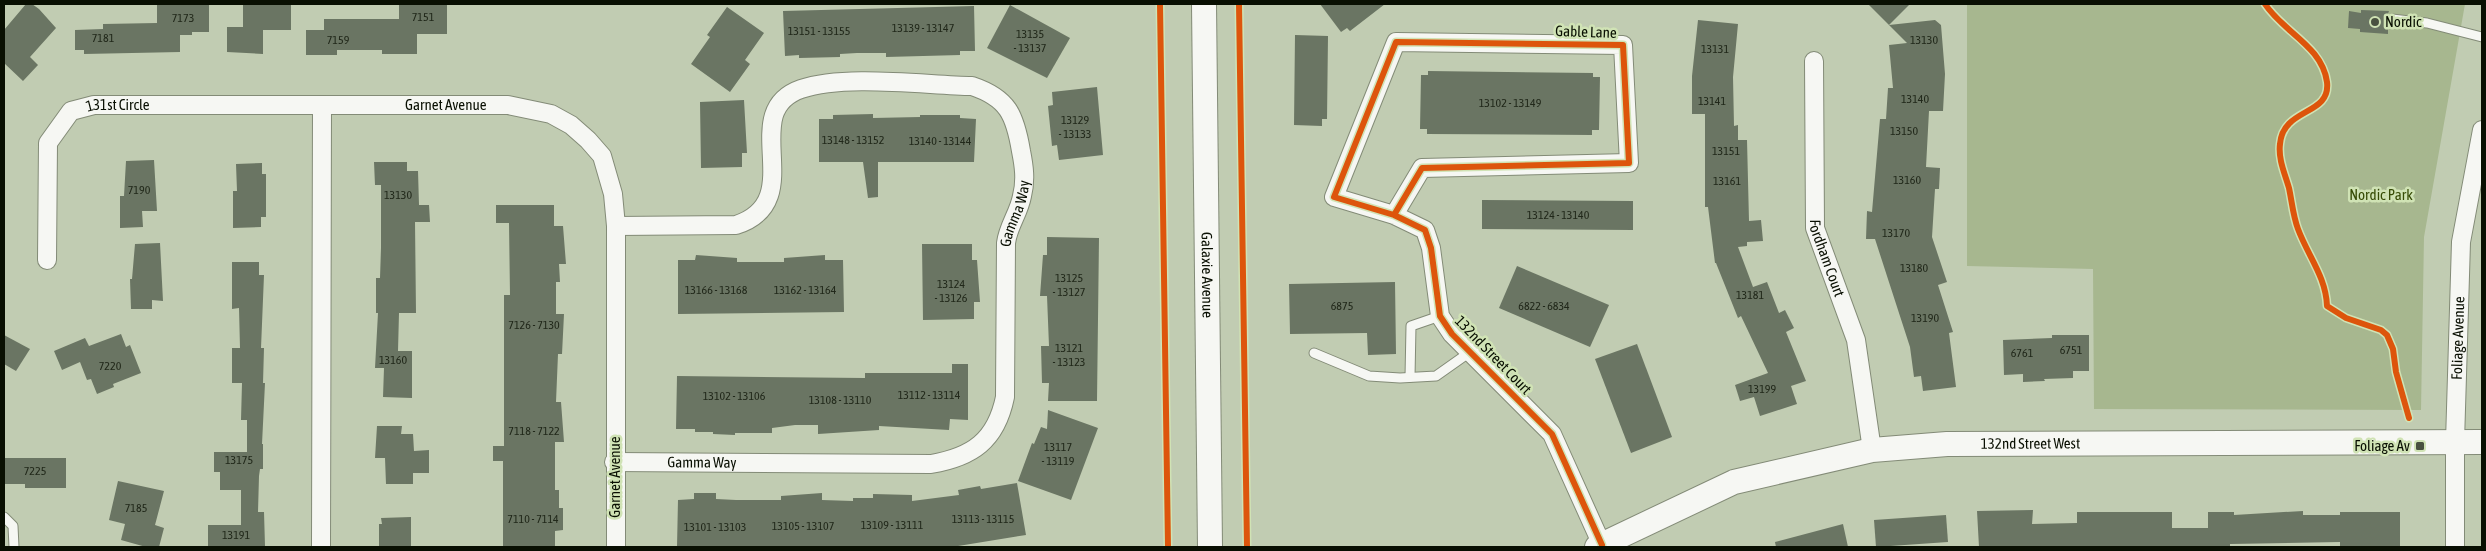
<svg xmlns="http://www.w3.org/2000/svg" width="2486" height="551" font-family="'Asap Condensed',sans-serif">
<rect width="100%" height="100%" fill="#c1ccb2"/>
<!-- green -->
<path fill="#a7b78f" d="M1967 4H2465L2424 237 2421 410 2094 409 2093 269 1967 266Z"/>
<!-- building -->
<g fill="#6a7563">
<path d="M26 4H32L39 9 56 28 30 57 38 65 23 81 4 63V30Z"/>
<path d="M157 4H209V32H192V35H180V52L84 54V50H75V30L103 29V24L157 23Z"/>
<path d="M243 4H291V30H263V54L227 52V27H243Z"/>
<path d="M399 4H447V34H417V54H382V50H337V55H306V30H324V19H399Z"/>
<path d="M1320 4H1385L1350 31 1347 28 1341 32Z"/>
<path d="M1868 4H1910L1889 25Z"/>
<path d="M1010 5 1070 38 1047 78 987 48Z"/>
<path d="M974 6 975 51H960V55L886 57V53H857L840 54V57L799 58V55L785 56 783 11Z"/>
<path d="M727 7 764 33 745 60 750 64 730 92 691 64 710 37 707 35Z"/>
<path d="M2361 10 2389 11 2386 19 2388 24V34L2360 32V29L2348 28 2349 11 2361 13Z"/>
<path d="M1698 20 1738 24 1733 77 1734 126 1738 125V140H1747L1749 221 1761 220 1763 241 1747 242V246L1738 247 1753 287 1767 282 1779 313 1785 310 1794 328 1786 332 1806 381 1791 386 1797 404 1760 416 1754 397 1740 401 1735 385 1768 373 1741 316 1738 318 1716 263H1715L1708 207H1705V114H1692V76Z"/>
<path d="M1935 20 1941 25 1945 74 1943 111H1929L1926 167 1940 168 1939 189H1935L1932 237 1947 282 1938 285 1953 332 1949 333 1956 387 1923 391 1921 376 1914 377 1910 347 1875 239H1866L1867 211 1872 212 1880 119H1886L1888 88H1893L1889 45 1907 43 1889 25Z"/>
<path d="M1295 35 1328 36 1327 119H1322V126L1294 125Z"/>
<path d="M1428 71 1593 73V77H1600L1599 130H1592V135L1427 134V129H1420L1421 75H1428Z"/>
<path d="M1097 87 1103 155 1059 160 1057 145 1052 146 1048 106 1053 105 1052 92Z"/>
<path d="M744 100 747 153H742V167L701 168 700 102Z"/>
<path d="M873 114V118L920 117V115H960V118L976 119 974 162H878V197L868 198 863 162H819V119H833V115Z"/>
<path d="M154 160 157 211H142L143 227 120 228V196H124L126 161Z"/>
<path d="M374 162H407V171H418L419 205H429L430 222H415L416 313H399L398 351H412V398L383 397 384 368H375L378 313H376V278H380L381 248V185H375Z"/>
<path d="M262 163V174H266V217H261V227L233 228V191H237L236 164Z"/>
<path d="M1482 200 1633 201V230L1482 229Z"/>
<path d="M496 205H554V226H563L566 264H559L560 282H556V314H564L562 354H558L556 402H561L564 442H555V490H559V508H563V530L555 531V547H503V461H493V446H504V295H510L509 223H496Z"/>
<path d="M1047 237 1099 238 1097 401H1048L1049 383H1042L1041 346H1049L1047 296H1040L1043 255H1047Z"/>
<path d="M160 243 163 301 152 300V309H131L130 279H132L135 244Z"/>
<path d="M922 244H972V260H977L980 302H974V319L923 320Z"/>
<path d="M696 255 737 258V262H784V258L825 255V260H843L844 312 678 314V260H695Z"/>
<path d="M232 262H259V275H264L261 348H264L263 383H265L262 444H263V469H260L259 476 258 512H264L265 546 208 547V525H241V490H220V472H214V452H247V420H241L242 383H232V348H240L239 308 232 309Z"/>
<path d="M1517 266 1609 305 1590 347 1499 308Z"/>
<path d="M1395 282 1396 354 1368 355 1367 333 1290 334 1289 284Z"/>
<path d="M121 334 126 347 130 345 141 373 113 384 114 387 97 394 91 379 87 380 80 362 62 370 54 351 85 338 89 346Z"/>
<path d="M4 335 30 349 16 371 4 364Z"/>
<path d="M2052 335H2089V371H2073V378L2044 379 2045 381 2023 382V374L2004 375 2003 340 2052 338Z"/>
<path d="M1637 344 1672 437 1631 453 1595 359Z"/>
<path d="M952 364H968V420L950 419 949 430 879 426V430L818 434V425H795L772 428V433H735V435L713 434V432H695V429H676L677 376 865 378V373H952Z"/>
<path d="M1048 410 1098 428 1071 500 1018 481 1032 443 1034 444 1041 427 1047 429Z"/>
<path d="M377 426H402L401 434H413L414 451 429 450V473H413V484H386L385 458H375Z"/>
<path d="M4 458H66V488H25V484H4Z"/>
<path d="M118 481 164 491 155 525 164 528 159 547H146L121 540 125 524 109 520Z"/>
<path d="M1017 483 1026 535 952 547H677L678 500 694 499V493H716V499L736 500H781V496L822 493V500L853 501V498H873V494L912 495V501L959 495 958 490 980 486 981 489Z"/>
<path d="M2033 510 2032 524 2077 523V512H2172V528H2208V512H2234V515L2303 511V515H2340V512H2400V547H2340V542L2230 544V547H1979L1977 511Z"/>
<path d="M1946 515 1948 542 1876 547 1874 520Z"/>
<path d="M411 517V547H379V524H382L381 518Z"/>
<path d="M1843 524 1848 547H1776L1775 542Z"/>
</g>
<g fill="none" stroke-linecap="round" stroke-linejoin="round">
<defs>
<g id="lane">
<path d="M2392 19 2427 23 2482 37"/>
<path d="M1314 353 1369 376 1400 378 1436 376 1470 352"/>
<path d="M1410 377 1411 326 1440 316"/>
<path d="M4 517 13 526 14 547"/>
</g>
<g id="street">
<path id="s1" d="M1814 61 1815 228 1856 340 1872 450"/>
<path d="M1394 215 1422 168 1629 163 1623 45 1396 42 1334 197 1394 215 1425 230 1431 248 1440 316 1452 334 1552 434 1602 545"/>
<path id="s2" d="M47 260 48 143 71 111 94 105H508L551 114 571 125 588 140 602 156 613 194 616 226V547"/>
<path id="s3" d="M614 462 931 464C972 457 996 441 1005 397L1006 243C1008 226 1019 213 1022 196 1026 180 1024 166 1021 151 1015 115 1008 98 972 86 924 85 845 74 801 89 735 112 811 201 736 225L616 226"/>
<path d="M321 547 322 105"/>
<path id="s4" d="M2455 547V442L2461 242 2482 130"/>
</g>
<g id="secondary">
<path id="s5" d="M1204 4 1210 547"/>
<path id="s6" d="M1597 547 1734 482 1872 450 1947 444 2482 442"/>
</g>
</defs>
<!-- lane casing -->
<use href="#lane" stroke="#838b77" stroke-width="11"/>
<!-- street casing -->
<use href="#street" stroke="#838b77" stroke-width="20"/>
<!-- secondary casing -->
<use href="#secondary" stroke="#838b77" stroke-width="26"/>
<!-- lane -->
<use href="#lane" stroke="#f6f7f3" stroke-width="9"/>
<!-- street -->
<use href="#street" stroke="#f6f7f3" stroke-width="18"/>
<!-- secondary -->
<use href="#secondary" stroke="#f6f7f3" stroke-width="24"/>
<defs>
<g id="cycleway">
<path d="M1160 4 1168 547"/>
<path d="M1239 4 1247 547"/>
<path d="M2265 4C2283 32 2322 46 2327 82 2331 116 2283 107 2280 144 2278 159 2285 174 2289 188 2292 202 2293 216 2298 229 2308 256 2326 277 2327 306L2346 318 2381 330 2387 335 2393 349 2396 372 2409 418"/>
<path d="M1394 215 1422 168 1629 163 1623 45 1396 42 1334 197 1394 215 1425 230 1431 248 1440 316 1452 334 1552 434 1602 545"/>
</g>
</defs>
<!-- cycleway casing -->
<use href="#cycleway" stroke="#d0e3b5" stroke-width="9"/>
<!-- cycleway -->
<use href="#cycleway" stroke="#dd550c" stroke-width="6"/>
</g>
<!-- markers -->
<g fill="#495140" stroke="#d0e3b5" stroke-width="2">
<circle cx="2375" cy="22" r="5"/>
<rect x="2415" y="441" width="10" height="10" rx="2.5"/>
</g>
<g text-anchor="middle" stroke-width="5" stroke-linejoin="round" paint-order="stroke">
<!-- number labels -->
<g font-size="12" fill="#21281a">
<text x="423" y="21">7151</text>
<text x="183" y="22">7173</text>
<text x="923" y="32">13139 - 13147</text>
<text x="819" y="35">13151 - 13155</text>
<text x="1030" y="38">13135<tspan x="1030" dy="14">- 13137</tspan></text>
<text x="103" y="42">7181</text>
<text x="338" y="44">7159</text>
<text x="1924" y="44">13130</text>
<text x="1715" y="53">13131</text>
<text x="1915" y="103">13140</text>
<text x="1712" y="105">13141</text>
<text x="1510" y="107">13102 - 13149</text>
<text x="1075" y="124">13129<tspan x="1075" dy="14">- 13133</tspan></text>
<text x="1904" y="135">13150</text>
<text x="853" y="144">13148 - 13152</text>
<text x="940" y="145">13140 - 13144</text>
<text x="1726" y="155">13151</text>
<text x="1907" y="184">13160</text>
<text x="1727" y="185">13161</text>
<text x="139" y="194">7190</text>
<text x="398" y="199">13130</text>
<text x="1558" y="219">13124 - 13140</text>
<text x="1896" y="237">13170</text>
<text x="1914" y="272">13180</text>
<text x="1069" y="282">13125<tspan x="1069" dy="14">- 13127</tspan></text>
<text x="951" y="288">13124<tspan x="951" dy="14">- 13126</tspan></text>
<text x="716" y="294">13166 - 13168</text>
<text x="805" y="294">13162 - 13164</text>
<text x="1750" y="299">13181</text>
<text x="1342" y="310">6875</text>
<text x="1544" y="310">6822 - 6834</text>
<text x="1925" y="322">13190</text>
<text x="534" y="329">7126 - 7130</text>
<text x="1069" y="352">13121<tspan x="1069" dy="14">- 13123</tspan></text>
<text x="2071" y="354">6751</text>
<text x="2022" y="357">6761</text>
<text x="393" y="364">13160</text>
<text x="110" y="370">7220</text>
<text x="1762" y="393">13199</text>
<text x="929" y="399">13112 - 13114</text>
<text x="734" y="400">13102 - 13106</text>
<text x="840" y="404">13108 - 13110</text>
<text x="534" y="435">7118 - 7122</text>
<text x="1058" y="451">13117<tspan x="1058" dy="14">- 13119</tspan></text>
<text x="239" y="464">13175</text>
<text x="35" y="475">7225</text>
<text x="136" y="512">7185</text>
<text x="533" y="523">7110 - 7114</text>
<text x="983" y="523">13113 - 13115</text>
<text x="892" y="529">13109 - 13111</text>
<text x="803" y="530">13105 - 13107</text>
<text x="715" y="531">13101 - 13103</text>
<text x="236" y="539">13191</text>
</g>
<!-- poi labels -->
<g font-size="15" fill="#090f02" stroke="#d0e3b5" text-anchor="start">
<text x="2385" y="27">Nordic</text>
<text x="2410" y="451" text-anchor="end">Foliage Av</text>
</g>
<!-- street labels -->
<g font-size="15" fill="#090f02" stroke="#d0e3b5">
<text transform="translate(1586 32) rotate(2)" y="5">Gable Lane</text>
<text dy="5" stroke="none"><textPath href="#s2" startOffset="532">Garnet Avenue</textPath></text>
<text dy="5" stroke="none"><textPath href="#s2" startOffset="204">131st Circle</textPath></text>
<text dy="5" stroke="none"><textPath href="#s3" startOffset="610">Gamma Way</textPath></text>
<text dy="5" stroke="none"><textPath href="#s1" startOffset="199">Fordham Court</textPath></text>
<text dy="5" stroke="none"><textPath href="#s5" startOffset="271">Galaxie Avenue</textPath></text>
<text dy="5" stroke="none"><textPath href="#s4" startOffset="209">Foliage Avenue</textPath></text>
<text transform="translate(1493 355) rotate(46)" y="5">132nd Street Court</text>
<text dy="5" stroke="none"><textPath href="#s6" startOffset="452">132nd Street West</textPath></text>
<text dy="5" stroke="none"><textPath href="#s3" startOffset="88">Gamma Way</textPath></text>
<text transform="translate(615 477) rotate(-90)" y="5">Garnet Avenue</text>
</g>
<!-- park labels -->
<g font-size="15" fill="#374c06" stroke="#d0e3b5">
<text x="2381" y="200">Nordic Park</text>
</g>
</g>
<!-- border -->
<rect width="2486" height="551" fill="none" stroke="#090f02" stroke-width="10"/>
</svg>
